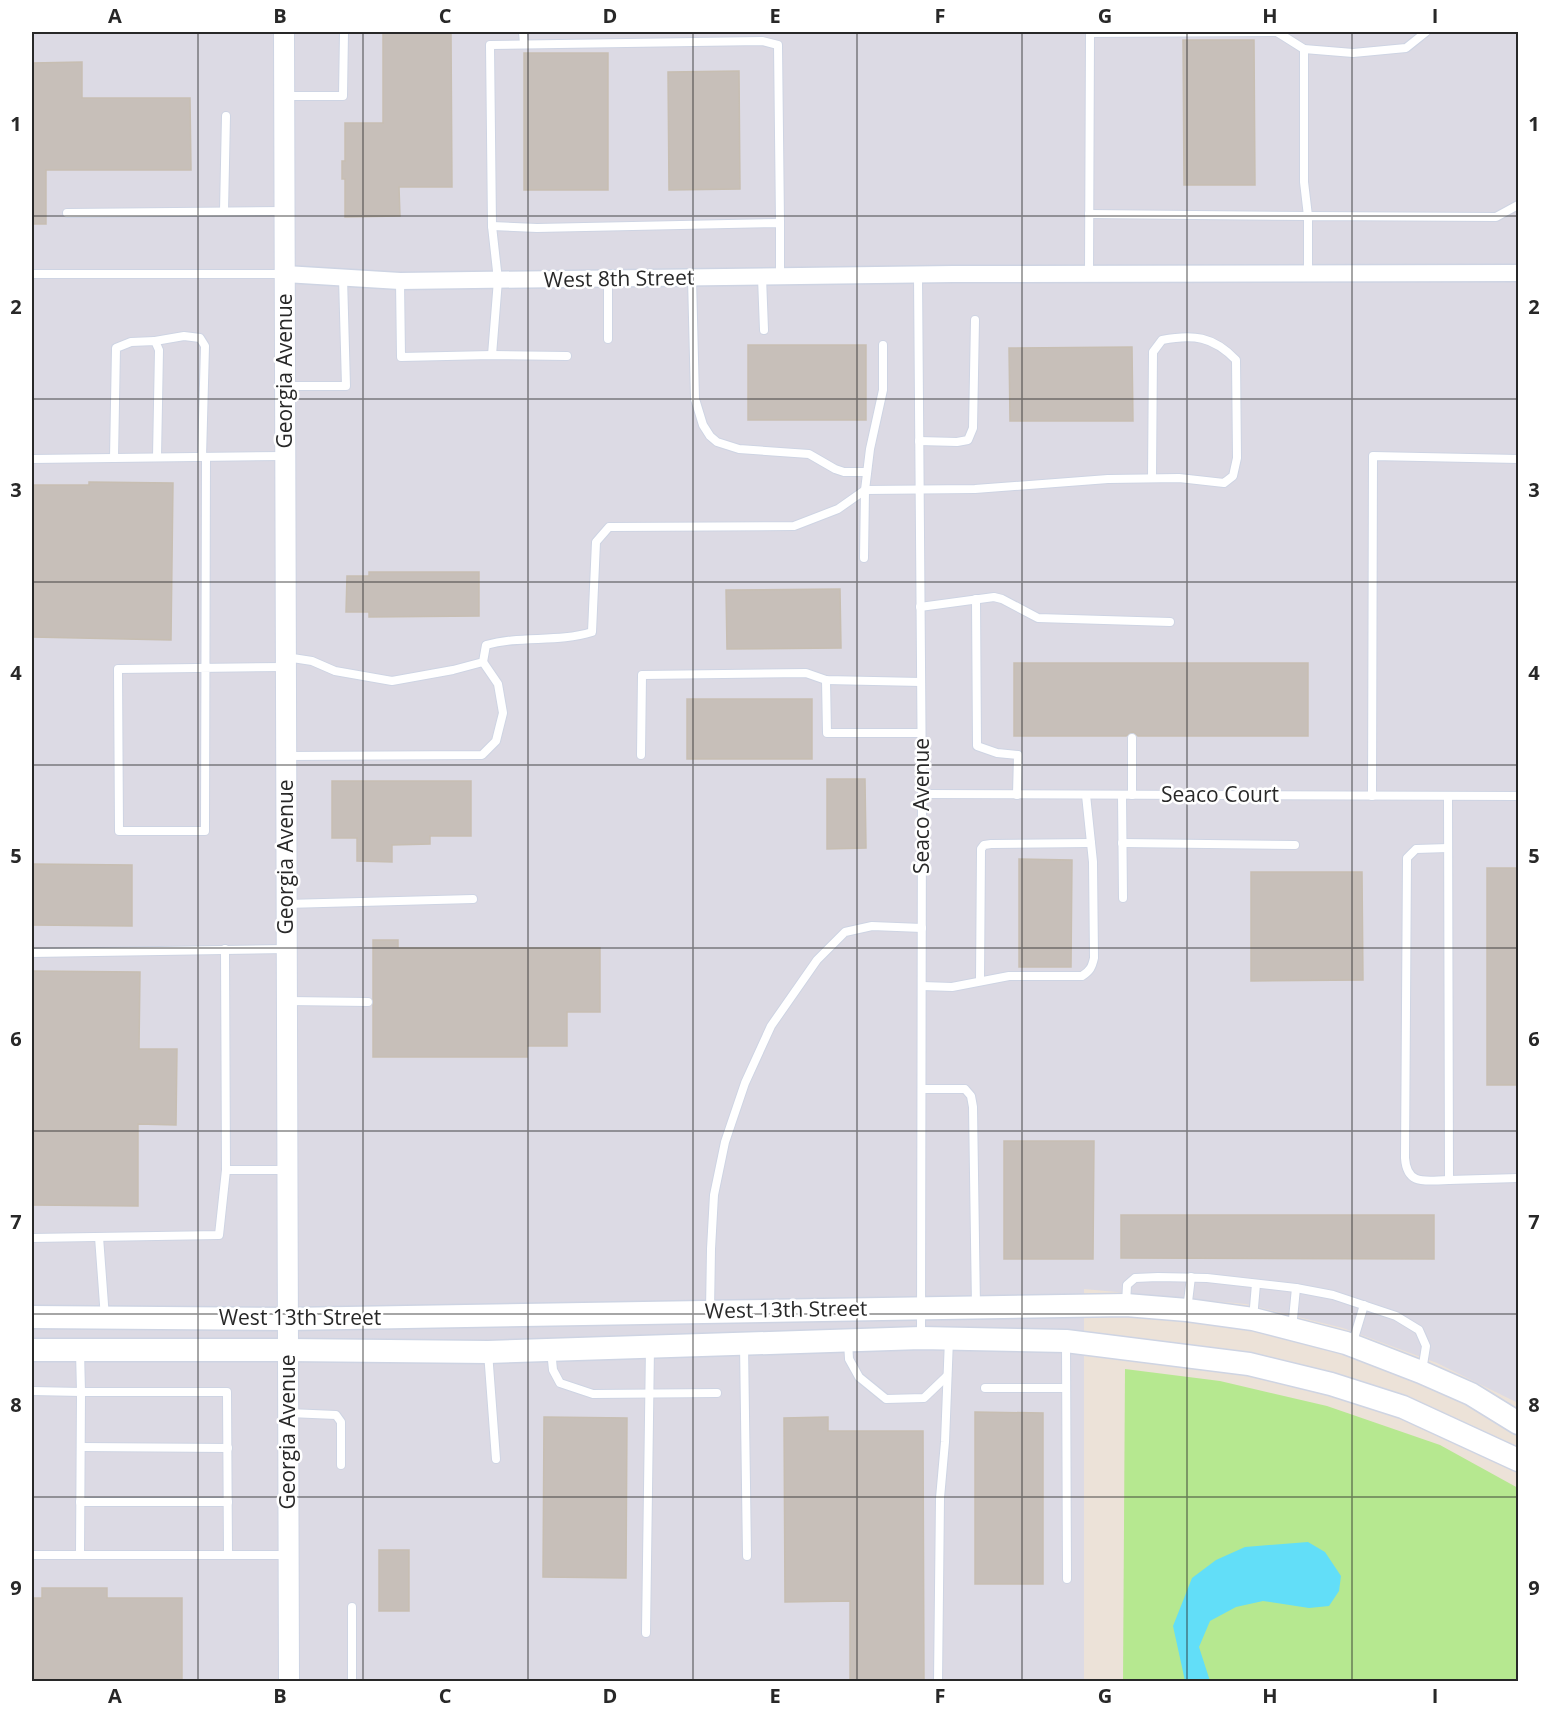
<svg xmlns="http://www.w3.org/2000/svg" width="1550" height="1713" font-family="'Open Sans',sans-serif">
<rect width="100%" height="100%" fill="#ece2d8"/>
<!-- industrial -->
<path fill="#dcdae4" d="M32 32H1518V1403L1437 1363 1343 1328 1246 1304 1084 1289V1681L32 1682Z"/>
<!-- green -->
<path fill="#b6e890" d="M1125 1369 1220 1381 1327 1406 1440 1445 1518 1488V1681L1123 1682Z"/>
<!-- water -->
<path fill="#62def8" d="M1308 1542 1325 1552 1341 1576 1339 1591 1329 1606 1309 1608 1263 1601 1236 1607 1210 1621 1199 1647 1210 1681H1185L1173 1626 1192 1578 1216 1560 1245 1547Z"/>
<!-- building -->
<g fill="#c7bfb9" stroke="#c7beb2" stroke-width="1.5">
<path d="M383 32H451L452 187H399L400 216 345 217V179H342V161H345V123H383Z"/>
<path d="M1183 40H1254L1255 185H1184Z"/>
<rect x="524" y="53" width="84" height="137"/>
<path d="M82 62V98H190L191 170H46V224H32V63Z"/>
<path d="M739 71 740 189 669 190 668 72Z"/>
<rect x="748" y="345" width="118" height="75"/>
<path d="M1132 347 1133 421H1010L1009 348Z"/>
<path d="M89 482 173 483 171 640 32 637V485H89Z"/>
<path d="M369 572H479V616L369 617V612H346L347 576H369Z"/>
<path d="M840 589 841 648 727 649 726 590Z"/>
<path d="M1014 663H1308V736H1138L1133 732 1126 736H1014Z"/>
<rect x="687" y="699" width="125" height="60"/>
<path d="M827 779H865L866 848 827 849Z"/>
<path d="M332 781H471V836H430V844L392 845V862L357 861V838H332Z"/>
<path d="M1019 859 1072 860 1071 967H1019Z"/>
<path d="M32 864 132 865V926L32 925Z"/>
<rect x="1487" y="868" width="31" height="217"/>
<path d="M1251 872H1362L1363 980 1251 981Z"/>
<path d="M373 940H398V948H600V1012H567V1046H527V1057H373Z"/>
<path d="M32 971 140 972 139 1049H177L176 1125 138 1124V1206L32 1205Z"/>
<path d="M1004 1141H1094L1093 1259H1004Z"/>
<path d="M1121 1215H1434V1259L1121 1258Z"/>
<path d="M975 1412 1043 1413V1584H975Z"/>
<path d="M544 1417 627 1418 626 1578 543 1577Z"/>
<path d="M828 1417V1431H923L924 1682H850V1601L785 1602 784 1418Z"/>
<rect x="379" y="1550" width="30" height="61"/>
<path d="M42 1588H107V1598H182V1682H32V1598H42Z"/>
</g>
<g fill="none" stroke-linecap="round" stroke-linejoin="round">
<defs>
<g id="service">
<path d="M523 32 524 44"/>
<path d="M285 96H343L344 32"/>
<path d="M224 211 226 116"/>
<path d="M67 213 285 211"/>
<path d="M1089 214 1308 216 1304 182V49"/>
<path d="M492 226 537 228 780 223V276"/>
<path d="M1308 273V216L1496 217 1518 205"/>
<path d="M32 274H285"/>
<path d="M1089 274 1090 33 1277 32 1304 49 1353 53 1406 48 1426 32"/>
<path d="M918 275 922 794 921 1337"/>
<path d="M762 277 764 330"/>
<path d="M692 278 695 399 703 425 710 436 717 442 739 449 809 454 835 469 844 472H867"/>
<path d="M608 279V339"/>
<path d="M400 281 401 357 492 355 567 356"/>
<path d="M155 341 184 336 200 338 205 346 202 457"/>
<path d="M492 355 498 280 492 226 490 45 762 41 778 45 780 223"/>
<path d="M286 386H346L343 277"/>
<path d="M919 441 957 442 968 440 973 428 975 320"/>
<path d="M206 457 205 831H119L118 669 285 667"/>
<path d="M114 458 116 348 131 342 155 341 159 350 157 457"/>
<path d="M32 459 285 456"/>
<path d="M864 558 865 490 870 449 883 390V345"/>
<path d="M976 599 977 746 997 753 1018 755 1017 795"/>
<path d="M920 607 994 597 1002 599 1038 618 1170 622"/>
<path d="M286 657 312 661 335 671 392 681 453 670 483 662 486 645C521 635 558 643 592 632L596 542 609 527 794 526 838 509 865 490 975 489 1108 479 1179 478 1224 483 1233 476 1237 458 1236 360C1213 336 1193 334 1162 340L1153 352 1152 478"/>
<path d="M826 680 827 733H921"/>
<path d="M641 755 642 675 806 673 826 680 921 682"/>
<path d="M287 756 482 755 496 741 503 713 498 684 483 662"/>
<path d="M922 794 1518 796"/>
<path d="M1122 795 1123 898"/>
<path d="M1132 795V738"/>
<path d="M1372 796 1373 456 1518 459"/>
<path d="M1448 796 1449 1180 1518 1178"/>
<path d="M1122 843 1295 845"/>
<path d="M1448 848 1416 849 1407 858 1405 1158C1407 1187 1427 1180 1449 1180"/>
<path d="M286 904 473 899"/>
<path d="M225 949 226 1170H287"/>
<path d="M32 953 286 949"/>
<path d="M980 980 981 849 984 845 991 844 1091 843"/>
<path d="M922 986 952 987 1009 976H1082C1090 971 1092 967 1094 958L1093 862 1086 795"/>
<path d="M288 1001 368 1002"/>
<path d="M922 1089H965L971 1096 973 1107 976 1307"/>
<path d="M99 1237 105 1318"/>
<path d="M32 1238 219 1235 226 1170"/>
<path d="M1126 1304 1127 1285 1135 1278 1158 1277 1207 1278 1296 1288 1333 1295 1396 1316 1419 1330 1426 1346 1422 1371"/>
<path d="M1187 1310 1191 1277"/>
<path d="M710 1311 711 1249 714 1195 725 1142 745 1083 771 1026 817 960 845 932 872 926 922 928"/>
<path d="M1253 1319 1256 1284"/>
<path d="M1292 1329 1296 1288"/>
<path d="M848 1341 849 1359 859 1377 886 1399 924 1398 947 1376"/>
<path d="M1066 1342 1067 1579"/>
<path d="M744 1344 747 1556"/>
<path d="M1352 1345 1364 1305"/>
<path d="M551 1350 553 1370 560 1383 593 1394 717 1393"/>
<path d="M80 1351 81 1392H227L228 1555H288"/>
<path d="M488 1352 496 1459"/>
<path d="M985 1388H1066"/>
<path d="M32 1391 81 1392 80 1555"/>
<path d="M289 1413 336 1415 341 1422V1465"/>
<path d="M81 1447 228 1448"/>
<path d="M80 1502H228"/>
<path d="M32 1555H228"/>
<path d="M352 1607V1682"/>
<path d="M646 1633 650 1347"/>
<path d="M938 1682 940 1498 945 1442 949 1339"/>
</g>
<path id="minor" d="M285 274 400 281 953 274 1518 273"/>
<path id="tertiary" d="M284 32 289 1682"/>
<g id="secondary">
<path d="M32 1317 288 1319 1126 1305 1187 1310 1253 1319 1346 1343 1421 1372 1471 1394 1518 1423"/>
<path d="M32 1350H288L488 1352 921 1338 1066 1341 1249 1364 1331 1384 1403 1407 1518 1460"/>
</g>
</defs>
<!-- service casing -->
<use href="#service" stroke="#ced4e3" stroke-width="10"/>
<!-- minor casing -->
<use href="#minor" stroke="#ced4e3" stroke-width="19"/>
<!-- tertiary casing -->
<use href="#tertiary" stroke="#ced4e3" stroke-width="22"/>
<!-- secondary casing -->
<use href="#secondary" stroke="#ced4e3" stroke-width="25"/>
<!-- service -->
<use href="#service" stroke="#fff" stroke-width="8"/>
<!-- minor -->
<use href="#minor" stroke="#fff" stroke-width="16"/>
<!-- tertiary -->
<use href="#tertiary" stroke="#fff" stroke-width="20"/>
<!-- secondary -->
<use href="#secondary" stroke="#fff" stroke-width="22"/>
</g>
<!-- grid -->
<path fill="none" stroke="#282828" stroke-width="1.5" stroke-opacity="0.55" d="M198 32V1682M363 32V1682M528 32V1682M693 32V1682M857 32V1682M1022 32V1682M1187 32V1682M1352 32V1682M32 216H1518M32 399H1518M32 582H1518M32 765H1518M32 948H1518M32 1131H1518M32 1314H1518M32 1497H1518"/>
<g text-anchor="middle" stroke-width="5" stroke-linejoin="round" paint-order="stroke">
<!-- street labels -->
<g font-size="21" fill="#282828" stroke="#fff">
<text transform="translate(619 279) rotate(-1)" y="7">West 8th Street</text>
<text transform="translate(285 371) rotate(-90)" y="7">Georgia Avenue</text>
<text x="1220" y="802">Seaco Court</text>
<text transform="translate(922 806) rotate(-90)" y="7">Seaco Avenue</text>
<text transform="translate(286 857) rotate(-90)" y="7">Georgia Avenue</text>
<text transform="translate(786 1310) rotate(-1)" y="7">West 13th Street</text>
<text x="300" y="1325">West 13th Street</text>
<text transform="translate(288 1432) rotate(-90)" y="7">Georgia Avenue</text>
</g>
</g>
<!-- border -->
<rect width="1550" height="1713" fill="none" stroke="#ffffff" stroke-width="66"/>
<rect x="33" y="33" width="1484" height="1647" fill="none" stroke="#282828" stroke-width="2"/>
<g font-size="20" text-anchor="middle" font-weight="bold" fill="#282828">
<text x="115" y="23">A</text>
<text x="280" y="23">B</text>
<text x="445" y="23">C</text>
<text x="610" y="23">D</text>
<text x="775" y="23">E</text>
<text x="940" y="23">F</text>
<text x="1105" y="23">G</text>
<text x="1270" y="23">H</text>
<text x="1435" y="23">I</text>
<text x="16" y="131">1</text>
<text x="1534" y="131">1</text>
<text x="16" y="314">2</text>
<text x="1534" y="314">2</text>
<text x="16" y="497">3</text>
<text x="1534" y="497">3</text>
<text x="16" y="680">4</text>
<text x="1534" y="680">4</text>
<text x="16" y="863">5</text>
<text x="1534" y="863">5</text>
<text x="16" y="1046">6</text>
<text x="1534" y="1046">6</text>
<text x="16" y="1229">7</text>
<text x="1534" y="1229">7</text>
<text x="16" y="1412">8</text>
<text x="1534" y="1412">8</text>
<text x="16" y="1595">9</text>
<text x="1534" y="1595">9</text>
<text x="115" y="1703">A</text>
<text x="280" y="1703">B</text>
<text x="445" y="1703">C</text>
<text x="610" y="1703">D</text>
<text x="775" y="1703">E</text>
<text x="940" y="1703">F</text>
<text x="1105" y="1703">G</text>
<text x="1270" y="1703">H</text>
<text x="1435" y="1703">I</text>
</g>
</svg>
